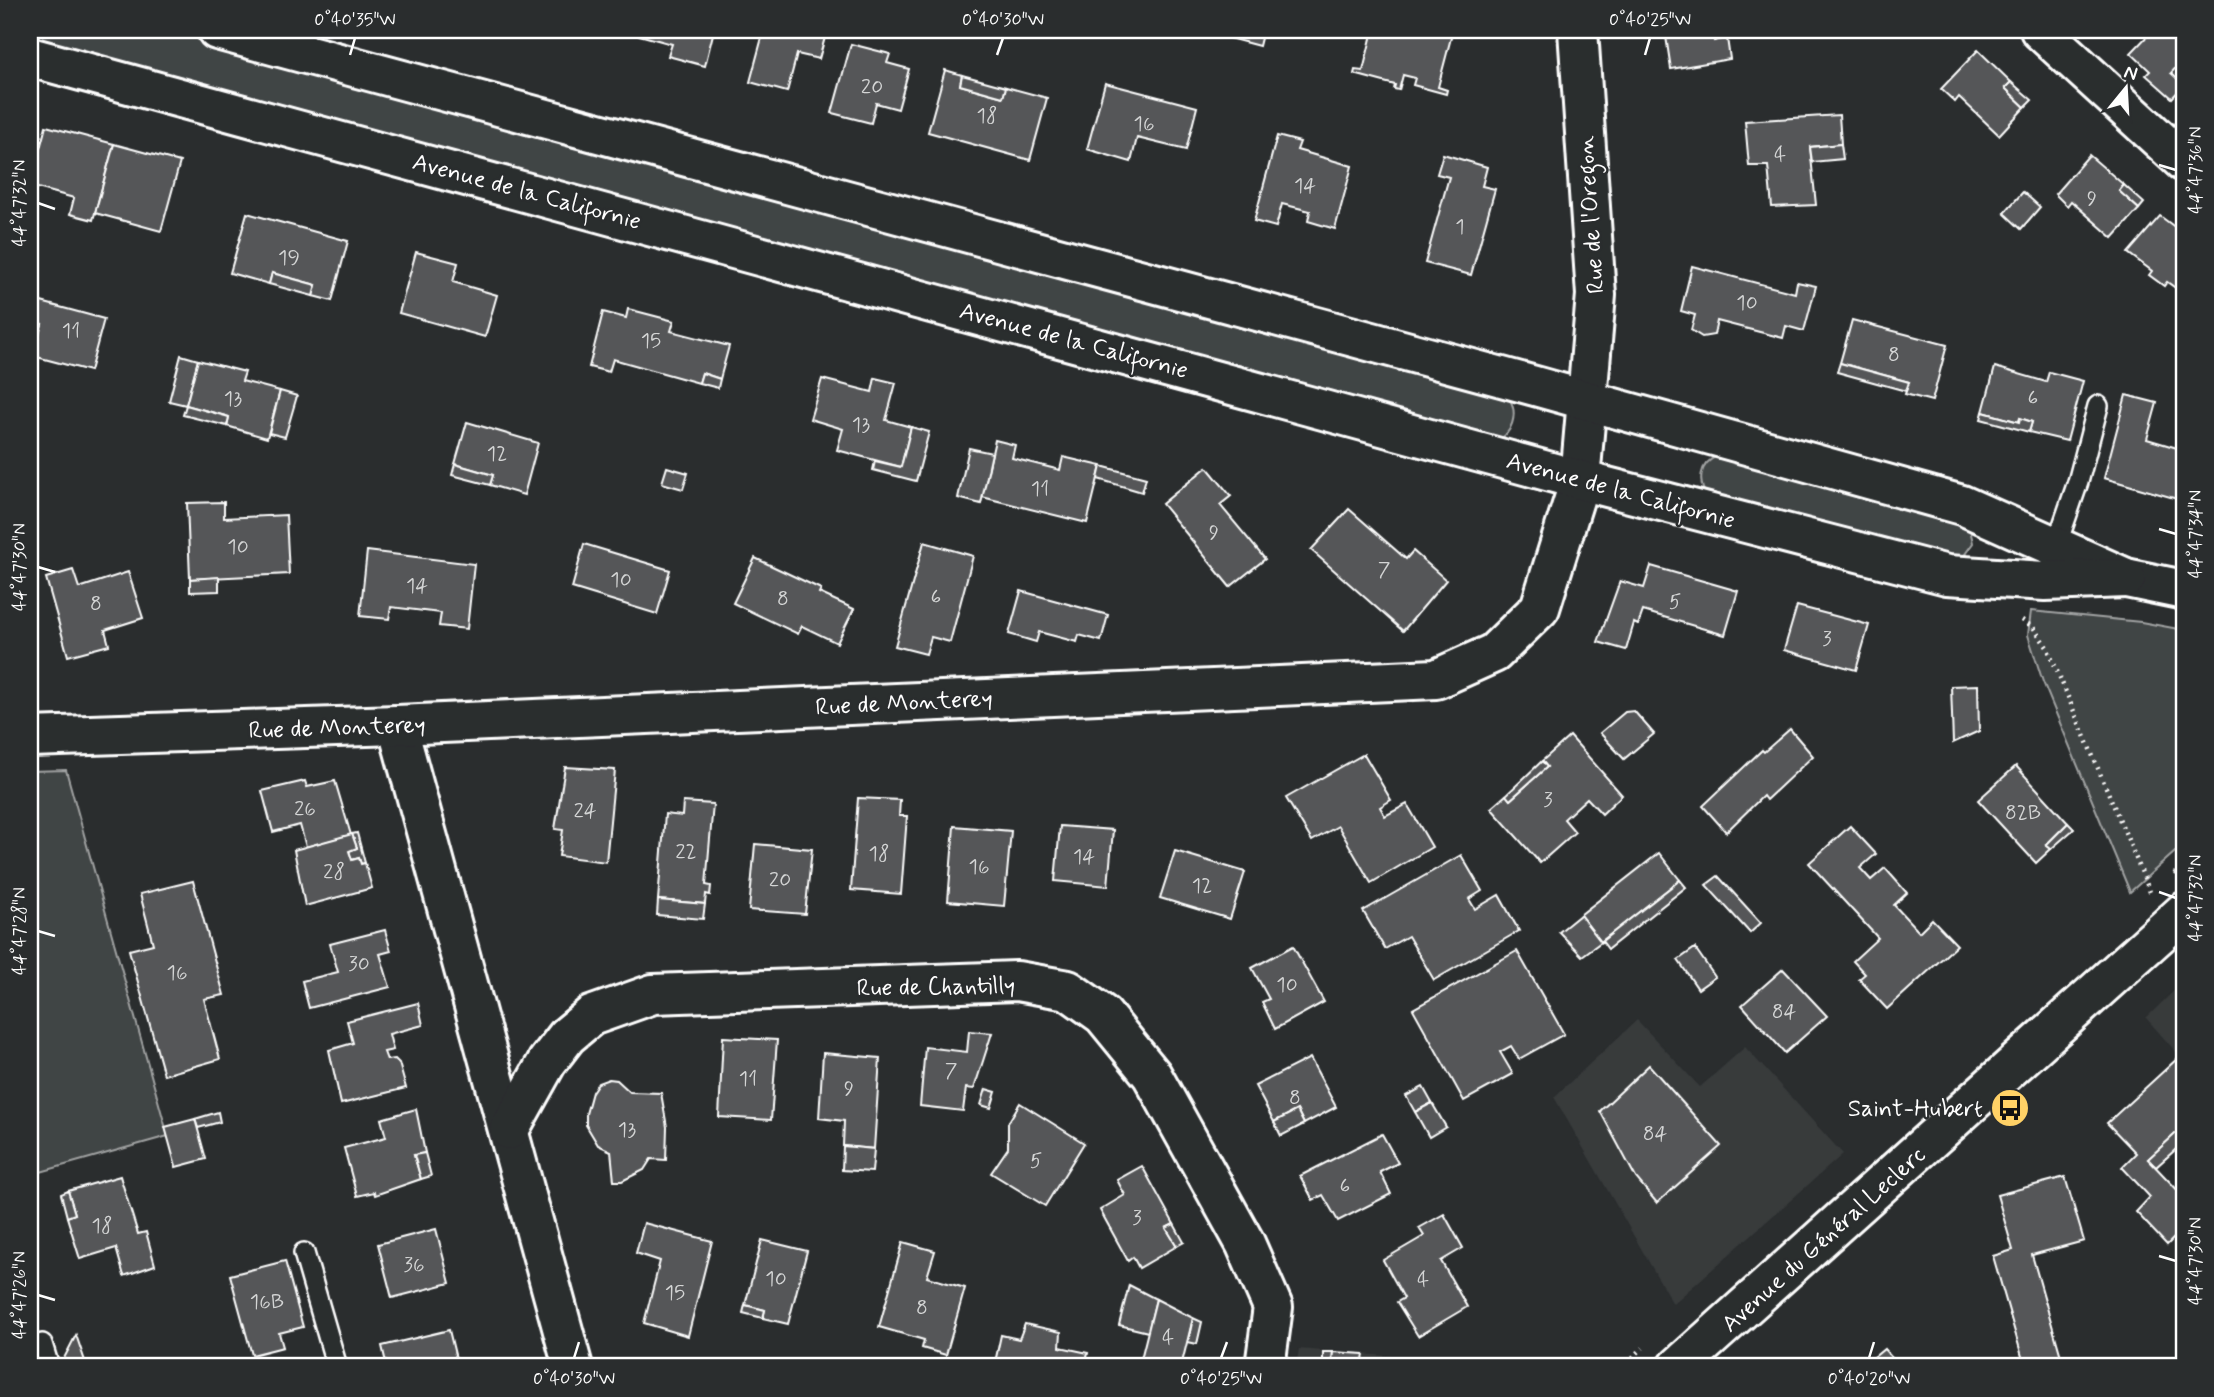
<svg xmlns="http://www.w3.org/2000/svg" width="2214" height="1397" font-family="Mynerve,sans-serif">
<rect width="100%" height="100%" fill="#2a2d2e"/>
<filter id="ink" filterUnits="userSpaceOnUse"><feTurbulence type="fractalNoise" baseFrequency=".0143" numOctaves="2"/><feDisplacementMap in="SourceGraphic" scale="14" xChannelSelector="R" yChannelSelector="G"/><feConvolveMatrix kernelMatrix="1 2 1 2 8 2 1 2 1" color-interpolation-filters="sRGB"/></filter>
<g filter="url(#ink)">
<!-- built -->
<g fill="#373a3b">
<path d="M2184 981V1061L2146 1018Z"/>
<path d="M1637 1020 1700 1087 1745 1047 1843 1154 1673 1304 1554 1097Z"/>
<path d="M1299 1349 1513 1366 1514 1367H1296Z"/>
</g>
<!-- green -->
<g fill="#414445" stroke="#a0a2a2" stroke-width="2">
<path d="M30 30H171L1509 398C1519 414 1512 435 1495 442L30 41Z"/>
<path d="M1717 456 1959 516 1970 529 1973 543 1960 561 1708 498C1697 482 1699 464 1717 456Z"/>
<path d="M2031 611 2141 622 2184 630V844L2130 892 2043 682 2028 635Z"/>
<path d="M66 770 168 1136 30 1175V771Z"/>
</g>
<!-- building -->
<g fill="#555758" stroke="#fff" stroke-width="2">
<path d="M621 30H714L705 66 668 56 672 44Z"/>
<path d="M764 30H827L819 59 797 54 787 92 750 82Z"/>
<path d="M1199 30H1263L1259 46Z"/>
<path d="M1373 30H1453L1438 87 1447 90 1446 94 1413 85 1415 78 1403 75 1399 90 1394 89 1395 85 1354 74 1355 70 1363 71Z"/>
<path d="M1665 30H1712L1714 41 1727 38 1730 59 1671 69Z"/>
<path d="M2153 30H2184V59L2171 73 2184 85 2172 98 2146 75 2150 71 2131 53Z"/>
<path d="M851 44 890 54 887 63 909 69 898 109 876 103 871 123 832 113Z"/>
<path d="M1978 50 2011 82 2005 88 2025 107 1999 135 1959 97 1955 102 1941 89Z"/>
<path d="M945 70 962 75 960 85 1003 97 1006 87 1047 98 1030 160 928 132Z"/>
<path d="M962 75 1006 87 1003 97 960 85Z"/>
<path d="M2011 82 2032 100 2025 107 2005 88Z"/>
<path d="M1105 83 1197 107 1186 150 1137 138 1131 162 1087 149Z"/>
<path d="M1839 115 1841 144 1810 147 1816 205 1772 207 1768 166H1749L1745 121Z"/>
<path d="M46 126 114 144 93 220 70 214 74 198 30 186Z"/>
<path d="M1277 136 1300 142 1297 150 1352 166 1335 229 1308 221 1310 211 1282 204 1276 227 1254 221Z"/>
<path d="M114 144 180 162 161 231 95 213Z"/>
<path d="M1841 144 1843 159 1812 162 1810 147Z"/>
<path d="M1443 154 1487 167 1482 186 1495 189 1471 275 1425 263 1449 177 1437 174Z"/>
<path d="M2089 155 2124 185 2119 191 2139 209 2113 238 2071 201 2067 206 2055 194Z"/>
<path d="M2124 185 2144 203 2139 209 2119 191Z"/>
<path d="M2023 192 2040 207 2021 229 2004 213Z"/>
<path d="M247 213 348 241 332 301 313 296 316 285 272 273 269 284 230 273Z"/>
<path d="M2160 216 2184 234V294L2167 282 2164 286 2149 275 2152 271 2128 253Z"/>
<path d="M416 252 458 263 453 282 497 295 485 337 399 313Z"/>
<path d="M1692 266 1795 293 1797 282 1816 286 1804 331 1786 326 1783 338 1717 321 1714 335 1702 337 1691 330 1695 315 1681 311Z"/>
<path d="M272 273 316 285 313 296 269 284Z"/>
<path d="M30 299 104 319 90 371 33 356 42 324 30 320Z"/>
<path d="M628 309 674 321 671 331 729 346 720 379 702 373 699 383 613 359 609 372 589 367 603 312 626 318Z"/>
<path d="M30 320 42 324 38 336 30 333Z"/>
<path d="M1852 320 1947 345 1932 401 1905 394 1909 382 1840 363Z"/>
<path d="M181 355 198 360 186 405 169 401Z"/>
<path d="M198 360 245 372 242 381 280 391 267 438 227 426 229 417 186 405Z"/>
<path d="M1840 363 1909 382 1906 391 1837 372Z"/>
<path d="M1995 367 2046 382 2049 372 2083 381 2067 441 2029 432 2032 422 2020 418 2019 422 1983 412Z"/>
<path d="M702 373 720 379 718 388 699 383Z"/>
<path d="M875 378 896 383 886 420 911 427 901 467 837 450 843 429 810 419 822 379 872 392Z"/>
<path d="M280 391 297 396 285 437 269 433Z"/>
<path d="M2126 395 2157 403 2147 439 2184 450V501L2104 478Z"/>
<path d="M186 405 229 417 227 426 183 415Z"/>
<path d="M1983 412 2019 422 2020 418 2032 422 2029 432 1981 419Z"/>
<path d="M467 422 538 443 524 495 490 485 493 475 455 464Z"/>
<path d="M911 427 929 432 916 481 873 470 875 461 901 467Z"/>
<path d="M995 440 1015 445 1012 458 1060 470 1063 457 1101 466 1087 523 982 497Z"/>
<path d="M969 448 992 453 981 504 958 498Z"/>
<path d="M455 464 493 475 490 485 452 475Z"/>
<path d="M1101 466 1146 478 1142 492 1098 479Z"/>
<path d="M667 467 688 473 683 489 662 483Z"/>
<path d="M1207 467 1231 496 1220 505 1265 559 1230 587 1162 504Z"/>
<path d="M224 502V518L286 515 289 574 190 579 187 503Z"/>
<path d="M1349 509 1406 559 1413 551 1446 580 1403 631 1311 550Z"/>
<path d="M924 542 973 556 950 642 931 637 926 654 895 646Z"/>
<path d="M584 544 670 570 657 614 572 588Z"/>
<path d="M367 551 474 564 467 629 439 626 441 613 391 607 389 619 360 616Z"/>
<path d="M755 558 821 589 819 593 854 609 837 643 802 626 798 634 733 603Z"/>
<path d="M1651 566 1738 591 1725 635 1643 611 1638 625 1634 623 1626 650 1598 642 1620 581 1644 588Z"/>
<path d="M73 570 79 588 128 572 143 618 105 630 109 645 68 656 46 578Z"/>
<path d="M219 577V591L190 592V579Z"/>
<path d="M1021 591 1108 615 1101 641 1079 635 1077 642 1039 632 1036 642 1009 634Z"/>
<path d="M1797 606 1869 625 1856 670 1784 650Z"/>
<path d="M1978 685 1979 731 1953 743 1951 686Z"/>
<path d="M1634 711 1654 734 1624 759 1600 733 1625 712Z"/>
<path d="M1790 729 1813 756 1766 800 1763 796 1726 832 1703 806 1762 750 1764 752Z"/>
<path d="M1570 736 1622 795 1602 814 1587 798 1564 819 1575 832 1540 863 1491 808 1506 795 1510 800 1547 767 1542 761Z"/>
<path d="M1364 754 1391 800 1380 807 1385 816 1407 804 1432 847 1371 883 1338 826 1312 841 1286 798Z"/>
<path d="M1542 761 1547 767 1510 800 1506 795Z"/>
<path d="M2016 766 2068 823 2046 845 2051 849 2036 863 1978 800Z"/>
<path d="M565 767 615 770 606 862 559 856 563 830 555 829Z"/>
<path d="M305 781 307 787 335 781 351 835 306 847 300 825 273 832 262 791Z"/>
<path d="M858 798 900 800 899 816H907L901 894 851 890Z"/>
<path d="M683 802 713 804 706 885 711 886 710 895 706 894 705 904 658 900 665 814 682 816Z"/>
<path d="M2068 823 2074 829 2051 849 2046 845Z"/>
<path d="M954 826 1011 831 1004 906 948 901Z"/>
<path d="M1060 826 1113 830 1108 886 1055 881Z"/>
<path d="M1850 826 1876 854 1860 868 1871 880 1885 868 1907 893 1894 905 1919 932 1932 919 1957 945 1887 1009 1859 979 1865 974 1853 961 1878 938 1809 863Z"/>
<path d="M357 833 365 863 361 864 359 858 352 860 349 851 357 848 352 834Z"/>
<path d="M352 834 357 848 349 851 352 860 359 858 361 864 365 863 372 888 305 906 294 850Z"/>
<path d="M755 844 812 849 805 914 749 910Z"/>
<path d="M1175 851 1245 872 1230 919 1160 898Z"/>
<path d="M1659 853 1680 880 1601 942 1580 915Z"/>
<path d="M1461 855 1482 891 1469 899 1475 909 1499 895 1519 931 1434 980 1408 936 1385 949 1363 911Z"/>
<path d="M1718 876 1761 923 1750 933 1706 885Z"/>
<path d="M1680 880 1686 887 1608 949 1602 941Z"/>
<path d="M193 881 224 995 204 999 220 1059 164 1075 129 950 153 944 140 894Z"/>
<path d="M658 900 705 904 703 919 657 915Z"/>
<path d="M1580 915 1601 942 1582 956 1559 932Z"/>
<path d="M385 930 391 951 380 954 390 987 309 1008 302 981 338 972 330 944Z"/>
<path d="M1293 946 1324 1002 1275 1029 1262 1002 1269 999 1252 968Z"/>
<path d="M1695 948 1715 977 1698 989 1678 960Z"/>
<path d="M1517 951 1564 1034 1519 1059 1511 1046 1500 1052 1513 1074 1464 1101 1413 1009Z"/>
<path d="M1783 969 1827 1016 1785 1053 1742 1005Z"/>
<path d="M418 1003 423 1025 389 1034 393 1050 384 1052 387 1060 395 1059 399 1063 406 1088 341 1104 329 1050 353 1043 347 1021Z"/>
<path d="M969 1031 992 1033 974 1089 966 1088 963 1111 920 1106 925 1047 967 1052Z"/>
<path d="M723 1037 777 1040 771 1120 719 1117Z"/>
<path d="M823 1053 880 1058 874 1149 843 1146 844 1121 819 1118Z"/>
<path d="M1310 1058 1336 1107 1304 1124 1297 1110 1274 1122 1255 1086Z"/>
<path d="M2178 1058 2184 1065V1126L2148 1159 2184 1197V1228L2167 1245 2136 1212 2150 1197 2122 1167 2136 1153 2107 1123Z"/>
<path d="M1649 1065 1721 1146 1657 1203 1636 1178 1600 1111Z"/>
<path d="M609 1079 617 1080 630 1092 661 1093 667 1127 666 1160 651 1159 644 1170 622 1181H614L611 1151 598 1145 586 1125V1114L592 1092 598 1083Z"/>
<path d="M1423 1087 1432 1103 1415 1112 1406 1096Z"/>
<path d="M986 1089 996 1092 991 1108 981 1105Z"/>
<path d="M1020 1103 1084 1143 1045 1206 991 1173 1008 1148V1123Z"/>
<path d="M1432 1103 1446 1127 1429 1137 1415 1112Z"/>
<path d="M416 1109 425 1153 414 1155 421 1179 375 1195 374 1192 357 1196 344 1148 386 1137 381 1119Z"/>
<path d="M1297 1110 1304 1124 1281 1136 1274 1122Z"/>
<path d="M218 1112 220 1122 198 1128 195 1119Z"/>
<path d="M195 1119 206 1159 176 1167 165 1127Z"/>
<path d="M2184 1126V1142L2156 1167 2148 1159Z"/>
<path d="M1382 1134 1398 1163 1380 1172 1391 1194 1338 1221 1323 1195 1313 1200 1300 1176Z"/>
<path d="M843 1146 874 1149 872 1172 842 1170Z"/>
<path d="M425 1153 431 1176 421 1179 414 1155Z"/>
<path d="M1142 1166 1174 1224 1166 1228 1177 1246 1139 1268 1133 1257 1128 1261 1100 1210 1125 1195 1117 1180Z"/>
<path d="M120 1176 138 1234 146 1232 155 1265 124 1276 116 1248 80 1259 67 1217 75 1214 68 1191Z"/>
<path d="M2065 1177 2084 1241 2032 1255 2064 1367H2025L1993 1256 2013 1250 1997 1195Z"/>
<path d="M68 1191 75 1214 67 1217 61 1194Z"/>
<path d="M1444 1214 1463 1248 1441 1261 1467 1307 1418 1336 1397 1302 1404 1298 1383 1260 1424 1236 1419 1228Z"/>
<path d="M644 1223 712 1241 688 1336 644 1323 660 1261 636 1253Z"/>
<path d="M1174 1224 1184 1242 1177 1246 1166 1228Z"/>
<path d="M436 1229 450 1283 392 1298 378 1244Z"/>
<path d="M762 1240 807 1251 788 1324 763 1318 765 1310 745 1305Z"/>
<path d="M903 1242 935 1251 927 1277 965 1288 946 1355 922 1348 924 1340 879 1327Z"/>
<path d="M285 1261 303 1327 279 1333 283 1347 252 1355 230 1275Z"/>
<path d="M1129 1285 1156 1299 1148 1332 1119 1325Z"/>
<path d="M1156 1299 1193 1318 1181 1367H1139Z"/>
<path d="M745 1305 765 1310 763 1318 743 1313Z"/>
<path d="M1193 1318 1202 1322 1197 1344 1188 1342Z"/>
<path d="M1025 1324 1061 1332 1060 1347 1088 1353 1085 1367H994L1001 1335 1019 1339Z"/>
<path d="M449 1330 458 1367H387L382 1346Z"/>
<path d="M76 1335 87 1367H62L61 1364Z"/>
<path d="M1884 1349 1900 1367H1862Z"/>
<path d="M1323 1352H1333L1332 1362 1343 1363 1342 1367H1349H1323Z"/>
<path d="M1333 1352 1364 1354 1362 1367H1342L1343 1363 1332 1362Z"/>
</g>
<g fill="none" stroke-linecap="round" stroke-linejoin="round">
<defs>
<g id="service">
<path d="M2054 552 2078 482 2098 406"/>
<path d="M304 1253 337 1367"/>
<path d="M42 1344 49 1367"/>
</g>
<g id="minor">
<path d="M2040 30 2184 162"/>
<path d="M397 725 573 1367"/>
<path d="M30 737 397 725 1436 679 1494 653 1540 608 1580 480 1596 295 1578 30"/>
<path d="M509 1130 547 1062 567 1036 591 1016 653 994 1017 981 1068 990 1103 1015 1152 1075 1245 1243 1273 1307 1265 1367"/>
</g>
<g id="tertiary">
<path d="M217 30 1535 386 1962 505 2126 578 2184 590"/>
<path d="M30 57 1580 480 1947 575 2045 581 2126 578"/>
</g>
<path id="primary" d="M1678 1367 2184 912"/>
</defs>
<!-- service casing -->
<use href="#service" stroke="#fff" stroke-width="24"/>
<!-- minor casing -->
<use href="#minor" stroke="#fff" stroke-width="44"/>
<!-- tertiary casing -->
<use href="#tertiary" stroke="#fff" stroke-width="44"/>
<!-- primary casing -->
<use href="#primary" stroke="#fff" stroke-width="44"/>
<!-- path -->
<g stroke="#fff" stroke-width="4.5" stroke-dasharray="2 5" stroke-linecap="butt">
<path d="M2022 620 2033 627 2047 647 2150 892"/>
<path d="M2174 874 2184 866"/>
<path d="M1622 1367 1643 1348"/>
</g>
<!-- service -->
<use href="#service" stroke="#2a2d2e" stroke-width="19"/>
<!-- minor -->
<use href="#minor" stroke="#2a2d2e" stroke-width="38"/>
<!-- tertiary -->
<use href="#tertiary" stroke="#2a2d2e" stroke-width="38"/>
<!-- primary -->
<use href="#primary" stroke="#2a2d2e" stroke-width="38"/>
</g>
</g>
<!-- ticks -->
<path fill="none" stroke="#fff" stroke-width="2.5" d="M350 55 355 38M997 55 1003 38M1645 55 1650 38M2159 165 2176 170M38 203 55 209M2159 529 2176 534M38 567 55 572M2159 892 2176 898M38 931 55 936M2159 1256 2176 1261M38 1295 55 1300M574 1358 579 1342M1221 1358 1227 1342M1869 1358 1874 1342"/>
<!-- icons -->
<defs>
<symbol id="bus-disc" viewBox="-11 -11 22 22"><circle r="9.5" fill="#ffd166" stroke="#2a2d2e"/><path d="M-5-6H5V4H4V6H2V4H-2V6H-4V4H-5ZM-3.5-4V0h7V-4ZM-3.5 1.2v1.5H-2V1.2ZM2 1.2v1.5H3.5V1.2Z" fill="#111"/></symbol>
</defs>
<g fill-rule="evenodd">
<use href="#bus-disc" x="1988" y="1086" width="44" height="44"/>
</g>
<g text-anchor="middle" stroke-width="5" stroke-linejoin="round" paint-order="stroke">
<!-- number labels -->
<g font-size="21" fill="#d4d5d5">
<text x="872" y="93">20</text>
<text x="987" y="122">18</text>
<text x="1144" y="130">16</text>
<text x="1780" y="161">4</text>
<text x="1305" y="192">14</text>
<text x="2092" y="205">9</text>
<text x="1460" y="233">1</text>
<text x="289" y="264">19</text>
<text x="1747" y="309">10</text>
<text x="71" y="337">11</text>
<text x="651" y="347">15</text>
<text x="1894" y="361">8</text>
<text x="2033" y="404">6</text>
<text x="233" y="405">13</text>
<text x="861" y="431">13</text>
<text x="497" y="460">12</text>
<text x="1040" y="495">11</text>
<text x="1214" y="539">9</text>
<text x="238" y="553">10</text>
<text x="1384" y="576">7</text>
<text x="621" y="586">10</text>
<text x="417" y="592">14</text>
<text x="936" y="603">6</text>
<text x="783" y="605">8</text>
<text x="1675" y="608">5</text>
<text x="96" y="610">8</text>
<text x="1827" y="645">3</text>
<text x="1548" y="806">3</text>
<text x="305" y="815">26</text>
<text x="585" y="817">24</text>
<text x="2023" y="819">82B</text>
<text x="686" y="858">22</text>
<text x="879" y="860">18</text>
<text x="1084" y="863">14</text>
<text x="979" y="873">16</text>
<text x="334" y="878">28</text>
<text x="780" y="886">20</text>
<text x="1202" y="892">12</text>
<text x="359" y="970">30</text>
<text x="177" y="979">16</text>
<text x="1287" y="991">10</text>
<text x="1784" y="1018">84</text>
<text x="951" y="1077">7</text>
<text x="748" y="1085">11</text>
<text x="849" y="1095">9</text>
<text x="1295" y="1104">8</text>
<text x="627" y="1136">13</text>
<text x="1655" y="1140">84</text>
<text x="1036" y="1167">5</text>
<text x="1345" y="1192">6</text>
<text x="1137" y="1224">3</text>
<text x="102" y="1232">18</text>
<text x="414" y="1271">36</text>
<text x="776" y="1285">10</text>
<text x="1423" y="1286">4</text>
<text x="675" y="1299">15</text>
<text x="267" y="1308">16B</text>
<text x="922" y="1314">8</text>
<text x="1168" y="1344">4</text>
</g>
<!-- street labels -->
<g font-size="24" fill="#fff" stroke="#2a2d2e">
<text transform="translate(527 191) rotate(15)" y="8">Avenue de la Californie</text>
<text transform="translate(1590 215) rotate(-94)" y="8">Rue de l'Oregon</text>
<text transform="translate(1074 340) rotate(15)" y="8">Avenue de la Californie</text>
<text transform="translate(1621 490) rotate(15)" y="8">Avenue de la Californie</text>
<text transform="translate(904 702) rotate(-3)" y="8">Rue de Monterey</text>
<text transform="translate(337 727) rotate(-2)" y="8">Rue de Monterey</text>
<text transform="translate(936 986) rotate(-1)" y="8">Rue de Chantilly</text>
<text transform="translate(1823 1239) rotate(-42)" y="8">Avenue du Général Leclerc</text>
</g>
<!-- poi labels -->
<g font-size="24" fill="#fff" stroke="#2a2d2e" text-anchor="end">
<text x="1983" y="1116">Saint-Hubert</text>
</g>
</g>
<!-- margin -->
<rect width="2214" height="1397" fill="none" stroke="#2a2d2e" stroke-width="77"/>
<!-- north arrow -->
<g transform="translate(2126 88) rotate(18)" stroke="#2a2d2e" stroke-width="5" paint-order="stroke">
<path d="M0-5L12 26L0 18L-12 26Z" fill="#ffffff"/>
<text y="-10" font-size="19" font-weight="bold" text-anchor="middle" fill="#ffffff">N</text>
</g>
<rect x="38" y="38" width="2138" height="1320" fill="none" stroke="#fff" stroke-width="2.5"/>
<g font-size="18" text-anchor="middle" fill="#fff">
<text x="355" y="25">0°40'35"W</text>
<text x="1003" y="25">0°40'30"W</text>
<text x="1650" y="25">0°40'25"W</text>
<text transform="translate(2195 170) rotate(-90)" y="6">44°47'36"N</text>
<text transform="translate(19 203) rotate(-90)" y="6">44°47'32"N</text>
<text transform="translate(2195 534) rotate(-90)" y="6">44°47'34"N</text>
<text transform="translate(19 567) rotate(-90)" y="6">44°47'30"N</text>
<text transform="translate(2195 898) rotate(-90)" y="6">44°47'32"N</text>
<text transform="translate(19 931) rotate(-90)" y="6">44°47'28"N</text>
<text transform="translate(2195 1261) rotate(-90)" y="6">44°47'30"N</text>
<text transform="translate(19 1295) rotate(-90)" y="6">44°47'26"N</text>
<text x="574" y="1384">0°40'30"W</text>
<text x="1221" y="1384">0°40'25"W</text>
<text x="1869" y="1384">0°40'20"W</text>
</g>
</svg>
